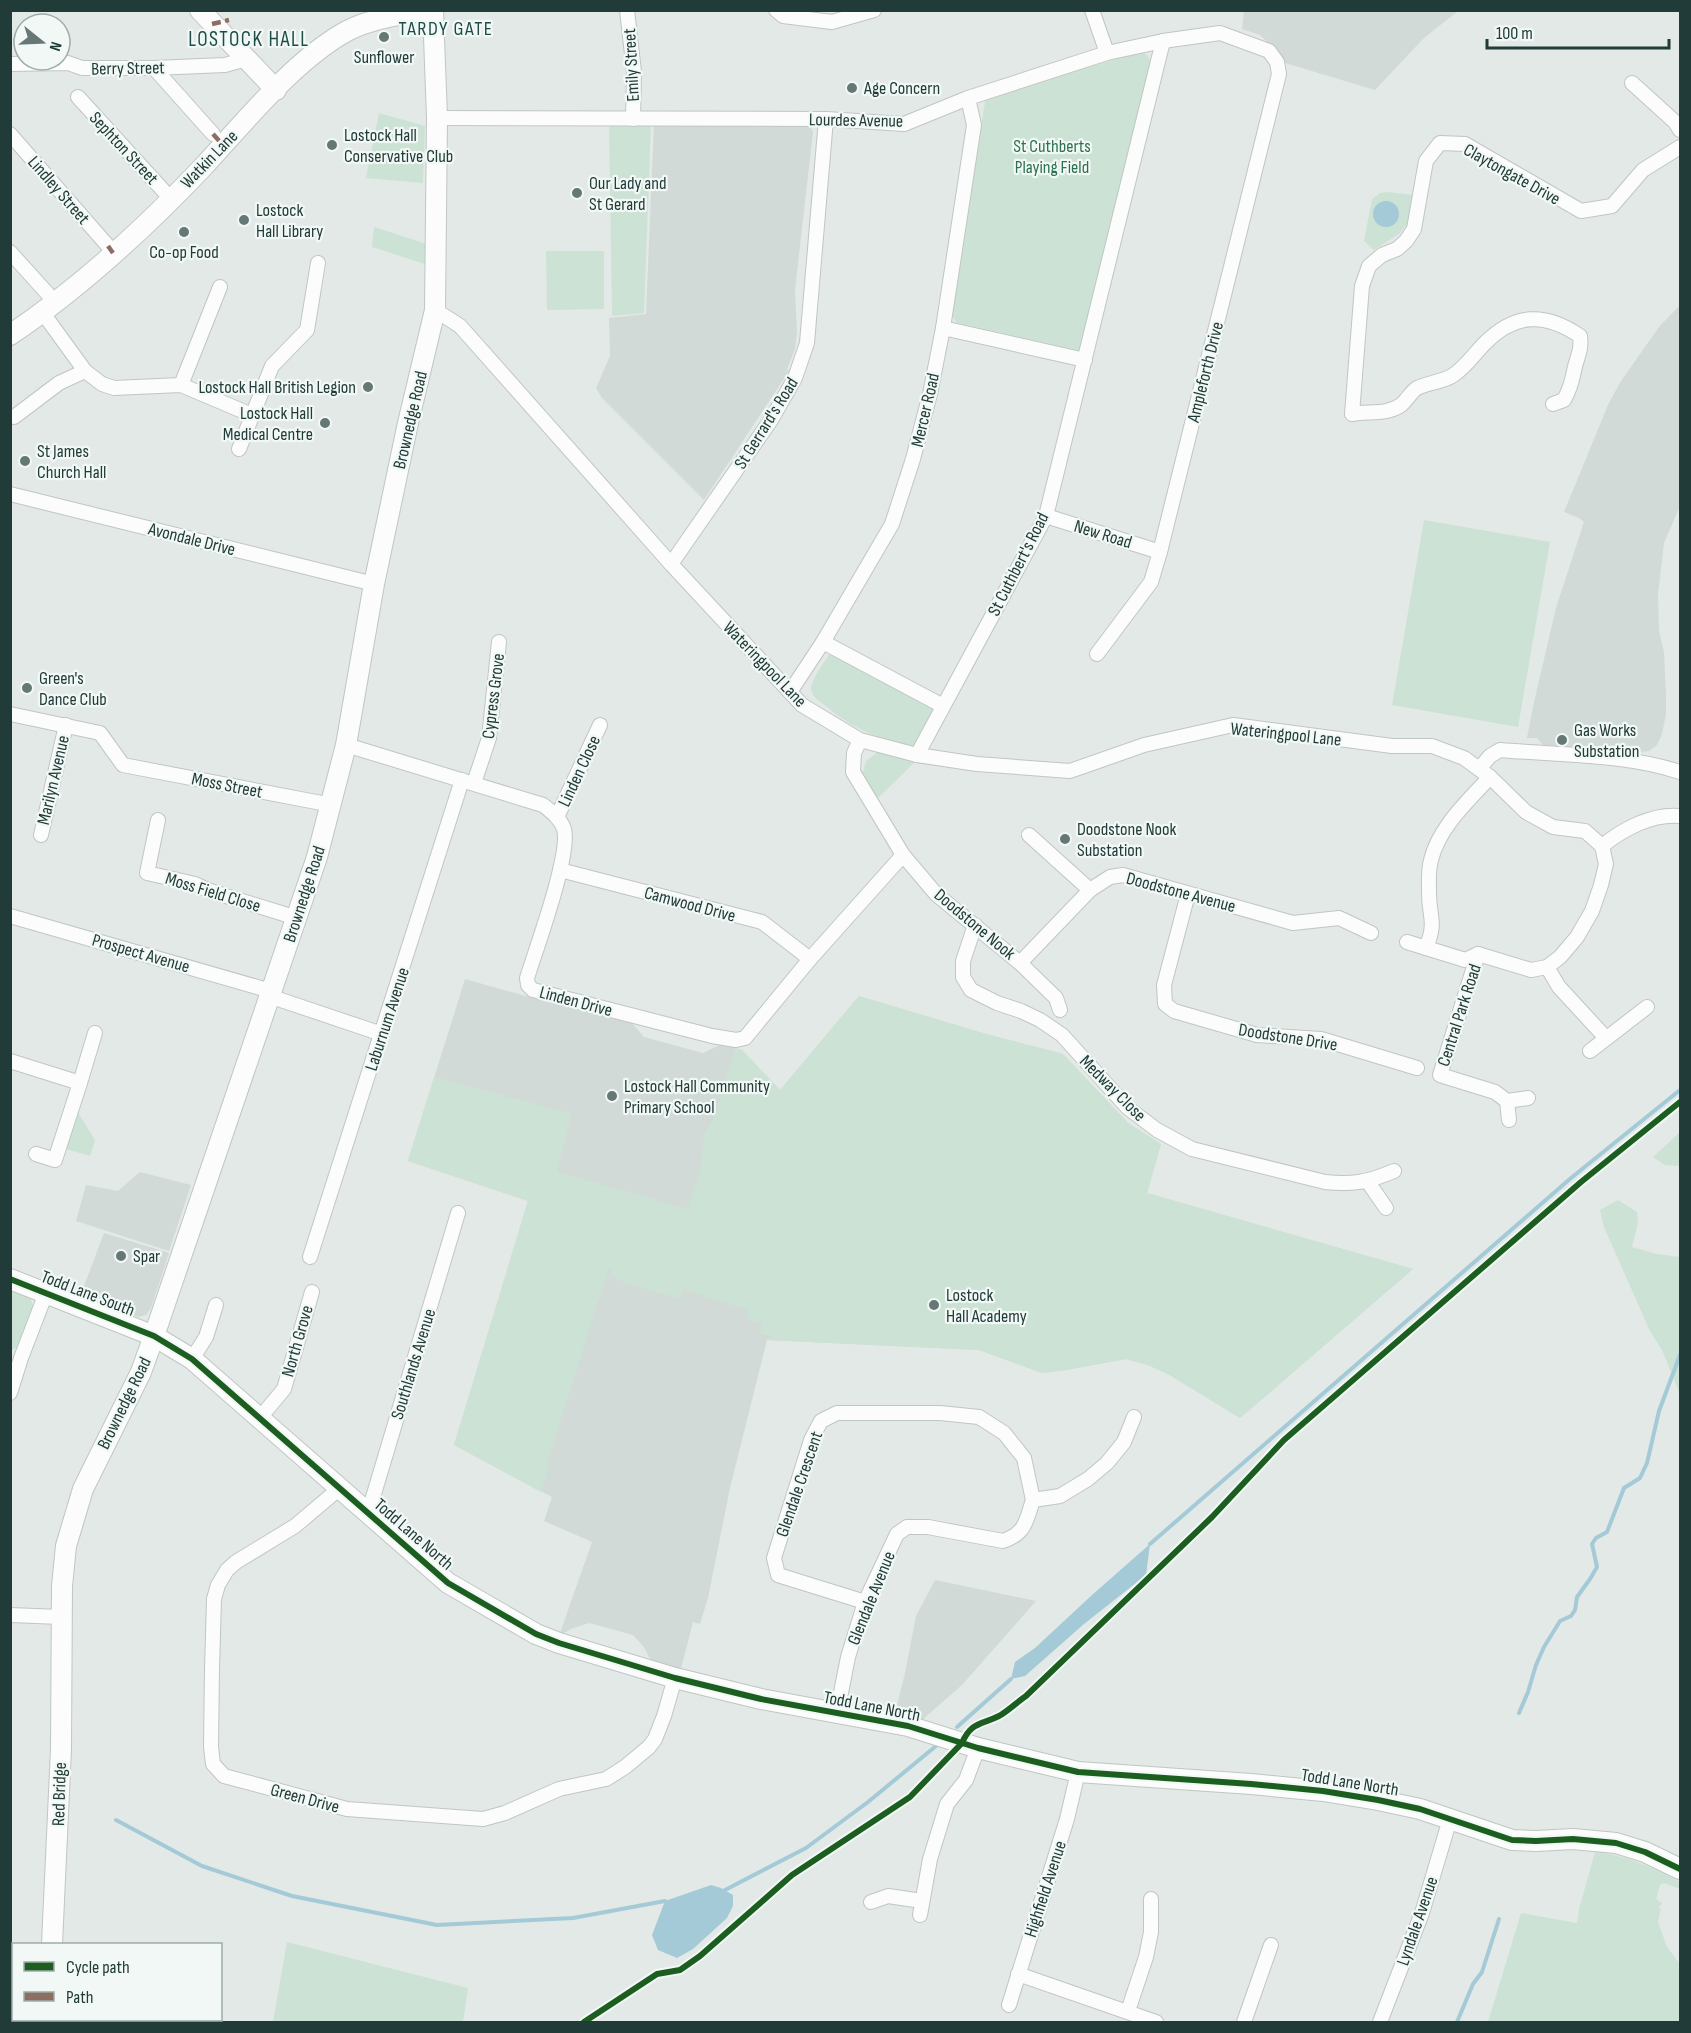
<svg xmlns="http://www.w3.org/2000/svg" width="1691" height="2033" font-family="'Sofia Sans Condensed',sans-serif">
<rect width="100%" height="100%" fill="#e3e9e7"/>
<!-- built -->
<g fill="#d1dad7">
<path d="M1244 11H1458L1424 38 1375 90 1285 63 1280 54 1260 35 1242 29Z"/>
<path d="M654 123 805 124 810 126 813 132 795 290 797 333 795 349 787 369 789 371 704 500 602 398 596 388 610 356 609 318 646 314Z"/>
<path d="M1680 305V506L1664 543 1658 594 1659 631 1664 652 1666 694V714L1662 734 1657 745 1649 751 1641 752 1543 745 1537 738H1527L1534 702 1556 608 1584 522 1579 518 1564 512 1608 405 1621 381 1659 327Z"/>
<path d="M465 979 522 995 631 1022 644 1037 703 1053 722 1044 742 1050 780 1090 859 996 986 1034 1063 1054 1128 1123 1161 1144 1147 1193 1413 1269 1240 1418 1168 1374 1148 1365 1126 1359 1066 1370 1042 1373 979 1350 767 1340 730 1488 708 1598 700 1624 693 1622 681 1669 651 1661 644 1647 633 1635 589 1623 571 1629 564 1633H560L592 1542 544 1521 552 1497 454 1445 528 1201 408 1161Z"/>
<path d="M140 1172 191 1185 169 1251 76 1221 86 1185 118 1191Z"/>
<path d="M104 1233 169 1253 151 1308 146 1315 138 1317 81 1294Z"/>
<path d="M935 1580 1036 1601 962 1685 921 1721 895 1714 905 1673 916 1616Z"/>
</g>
<!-- green -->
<g fill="#cce2d5">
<path d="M1142 52 1148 56 1151 63 1081 349 1078 350 957 323 950 313 986 96Z"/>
<path d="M379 113 425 126 423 183 366 178Z"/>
<path d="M651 124 644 313 612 316 609 125Z"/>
<path d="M1388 192 1413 195 1408 223 1399 234 1374 250 1364 241 1372 199 1380 193Z"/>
<path d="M374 227 427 244 425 264 372 247Z"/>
<path d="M546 251H604V309L547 310Z"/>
<path d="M1424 520 1550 542 1518 727 1392 705Z"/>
<path d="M831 652 935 710 914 749C881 739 852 729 826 706 820 702 812 697 811 689 811 679 826 660 831 652Z"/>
<path d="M878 752H887L917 760 876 800 862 776 866 761Z"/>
<path d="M859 996 986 1034 1063 1054 1128 1123 1161 1144 1147 1193 1413 1269 1240 1418 1168 1374 1148 1365 1126 1359 1066 1370 1042 1373 979 1350 767 1340 771 1336 760 1334 762 1323 748 1320 749 1310 683 1290 680 1299 623 1282 611 1275 613 1269 609 1268 546 1466 549 1467 541 1492 454 1445 528 1201 408 1161 434 1077 572 1114 557 1172 688 1209 700 1172 704 1134 715 1115 735 1048 742 1050 780 1090Z"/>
<path d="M77 1111 95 1140 90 1156 66 1149Z"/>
<path d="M1680 1132V1166L1665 1165 1653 1157Z"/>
<path d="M1618 1200 1637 1212 1638 1223 1632 1247 1657 1254 1680 1257V1394L1662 1350 1650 1331 1604 1227 1600 1210Z"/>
<path d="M10 1288 29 1295 34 1308 19 1347 11 1350Z"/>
<path d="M1595 1852C1626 1855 1653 1868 1680 1882V1889L1664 1883 1660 1885 1656 1899 1662 1903 1659 1908 1661 1909 1658 1922 1662 1933 1667 1947 1680 1964V2022H1488L1521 1913 1577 1923 1579 1909Z"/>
<path d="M287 1942 468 1988 463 2022H273Z"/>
</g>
<!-- water -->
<g fill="#a4cad7">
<circle cx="1386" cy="214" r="13"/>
<path d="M1150 1544 1146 1575 1084 1624 1025 1676 1011 1679 1015 1662 1035 1648 1092 1595Z"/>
<path d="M711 1885 721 1888 733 1895V1906L727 1918 693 1949 677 1958 658 1950 652 1935 665 1901Z"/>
</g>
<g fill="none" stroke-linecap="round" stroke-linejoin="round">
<!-- stream -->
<g stroke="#a4cad7" stroke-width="4">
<path d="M1150 1544 1571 1178 1680 1090"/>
<path d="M1519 1713 1528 1692 1536 1665 1544 1647 1560 1621 1571 1616 1575 1610 1577 1597 1590 1579 1597 1567 1592 1544 1596 1538 1607 1532 1624 1488 1640 1478 1647 1463 1659 1411 1680 1355"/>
<path d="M957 1727 1011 1679"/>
<path d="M116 1820 202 1866 292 1896 437 1925 573 1918 665 1901"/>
<path d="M725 1890 806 1848 868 1802 936 1746"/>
<path d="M1457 2022 1473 1984 1482 1972 1499 1919"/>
</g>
<defs>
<g id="street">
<path d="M627 10 634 72 633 119"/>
<path d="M776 10 783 16 832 22 874 10"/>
<path d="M1092 10 1107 53"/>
<path d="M10 64 68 63 82 68H154L225 65 246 59"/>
<path d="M154 68 213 134"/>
<path d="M1632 83 1675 122 1680 130"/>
<path d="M78 97 171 199"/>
<path d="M437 118 826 119 904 124 968 98 1107 53 1163 41 1220 33 1269 51 1277 62 1279 74 1160 552 1151 582 1097 654"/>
<path d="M10 134 108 246"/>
<path d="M10 252 56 303"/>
<path d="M435 310 460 326 671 564 802 705 860 740 917 755 977 764 1070 771 1144 745 1233 725 1392 746H1432L1464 758 1490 777 1526 812 1553 827 1585 831 1602 846 1606 864 1601 885 1592 911 1577 937 1560 957 1547 967 1531 970 1478 954 1465 960 1407 942"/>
<path d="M43 313 85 371 102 384 114 388 181 385 252 415"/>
<path d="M943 328 1085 360"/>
<path d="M181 385 220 287"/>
<path d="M1553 404 1564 400C1570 389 1572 382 1574 371 1577 356 1582 351 1580 336 1545 312 1515 313 1485 343 1474 354 1465 368 1452 376 1441 382 1428 383 1417 388 1411 392 1407 400 1401 405 1387 415 1369 411 1352 414L1362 286 1369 266 1382 255 1397 249 1406 241 1414 229 1426 161 1440 143 1465 144 1581 211 1612 206 1643 170 1680 147"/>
<path d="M14 417 59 383 85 371"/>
<path d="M239 449 272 366 307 330 318 263"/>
<path d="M10 494 374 584"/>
<path d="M1046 516 1160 552"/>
<path d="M671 564 771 420 795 378 807 343 826 119"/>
<path d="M823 642 943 706"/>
<path d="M790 692 823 642 892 524 913 459 930 394 943 328 974 125 968 98"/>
<path d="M10 714 100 733 123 765 332 805"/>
<path d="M860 740 854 753 853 772 903 855 936 894 1020 963 1056 998 1060 1010"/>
<path d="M346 745 543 805C552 812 560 818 564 829 571 854 536 949 527 978L528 985 533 990 712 1036 736 1040 745 1038 810 959 903 855"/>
<path d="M917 755 1046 516 1163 41"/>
<path d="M1479 769 1490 756 1500 750C1559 755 1625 754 1680 772"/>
<path d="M474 783 489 738 499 642"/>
<path d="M557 817 600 725"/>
<path d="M158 820 147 873 195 884 210 891 297 918"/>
<path d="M41 835 66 725"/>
<path d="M1029 835 1090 890"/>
<path d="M1602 846C1623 829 1653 813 1680 816"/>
<path d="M560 870 762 922 810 959"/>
<path d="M1188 894 1164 985 1165 1004 1174 1011 1257 1035 1321 1039 1417 1068"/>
<path d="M10 916 271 991"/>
<path d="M975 925 963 961V977L971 990 997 1003 1021 1011 1040 1020 1062 1035 1128 1108 1157 1130 1192 1149 1325 1182C1353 1185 1368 1182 1394 1171"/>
<path d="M1426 948C1437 921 1429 918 1429 893 1429 883 1428 870 1431 860 1439 827 1468 801 1490 777"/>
<path d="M1478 954 1440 1075 1495 1092 1507 1101 1528 1098"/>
<path d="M1020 963 1090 890 1110 877 1123 875 1293 923 1339 918 1371 933"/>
<path d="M1547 967 1559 987 1606 1038"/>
<path d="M269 996 382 1034"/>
<path d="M1590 1051 1647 1007"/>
<path d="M10 1061 80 1083 55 1160 36 1154"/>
<path d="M80 1083 95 1033"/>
<path d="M1507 1101 1509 1120"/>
<path d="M1368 1182 1386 1208"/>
<path d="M310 1257 462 780"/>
<path d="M192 1359 206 1337 216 1305"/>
<path d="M10 1393 21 1358 46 1293"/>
<path d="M259 1419 284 1389 312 1292"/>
<path d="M340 1488 295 1526 236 1562 227 1570 218 1585 214 1599 212 1669 211 1747 213 1764 224 1776 347 1809 483 1819 505 1813 559 1789 606 1779 625 1767 649 1747 655 1739 664 1716 675 1678"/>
<path d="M368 1514 458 1213"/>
<path d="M865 1602 778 1575 774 1558 811 1440 821 1421 837 1413H940L979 1417 1004 1433 1024 1458 1033 1500"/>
<path d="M10 1615 61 1617"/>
<path d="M837 1713 848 1657 865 1602 897 1534 907 1527H928L1003 1541C1026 1533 1026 1521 1033 1500L1060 1496 1088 1479 1107 1463 1124 1442 1134 1417"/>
<path d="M871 1902 888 1896 922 1901"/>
<path d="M920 1915 930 1859 947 1804 966 1780 978 1748"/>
<path d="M1018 1974 1156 2022"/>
<path d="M1009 2005 1067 1819 1078 1772"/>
<path d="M1128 2011 1146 1957 1151 1932V1899"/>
<path d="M1244 2022 1271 1945"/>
<path d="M1380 2022 1422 1913 1450 1819"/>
</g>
<g id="secondary">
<path d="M200 10 276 90"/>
<path d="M10 335C80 288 144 229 202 168 244 123 294 60 347 31 369 19 397 16 422 10"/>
<path d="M10 1279 154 1336 192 1359 448 1583 536 1634 559 1643 675 1678 761 1699 908 1726 978 1748 1078 1772 1251 1784 1323 1791 1378 1800 1420 1809 1512 1840 1536 1841 1573 1839 1616 1843 1645 1852 1680 1869"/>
<path d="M52 1944 61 1749 62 1586 66 1546 83 1489 141 1372 154 1336 317 857 346 745 374 584 408 423 435 310 437 118 433 10"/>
<path d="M48 2022V2020"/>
</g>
</defs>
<!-- street casing -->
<use href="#street" stroke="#c0c6c4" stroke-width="16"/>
<!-- secondary casing -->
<use href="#secondary" stroke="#bfc6c4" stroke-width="22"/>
<!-- street -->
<use href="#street" stroke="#fbfcfb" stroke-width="14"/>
<!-- secondary -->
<use href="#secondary" stroke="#fbfcfb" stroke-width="20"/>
<!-- quiet -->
<g stroke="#8d6e63" stroke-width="4.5" stroke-dasharray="9 4.5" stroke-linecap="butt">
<path d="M212 24 229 20"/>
<path d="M213 134 223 145"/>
<path d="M108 246 113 253"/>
</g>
<defs>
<g id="cycleway">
<path d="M10 1279 154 1336 192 1359 448 1583 536 1634 559 1643 675 1678 761 1699 908 1726 978 1748 1078 1772 1251 1784 1323 1791 1378 1800 1420 1809 1512 1840 1536 1841 1573 1839 1616 1843 1645 1852 1680 1869"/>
<path d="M584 2022 657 1974 680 1970 700 1956 792 1875 910 1797 962 1743C971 1722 981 1725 999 1716 1008 1711 1017 1702 1026 1696L1212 1517 1284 1440 1581 1182 1680 1102"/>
</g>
</defs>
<!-- cycleway casing -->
<use href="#cycleway" stroke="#f1f8f5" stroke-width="10"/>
<!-- cycleway -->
<use href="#cycleway" stroke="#1b5e20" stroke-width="6"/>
</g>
<!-- markers -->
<g fill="#657875" stroke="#f1f8f5" stroke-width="2">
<circle cx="384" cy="37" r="6"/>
<circle cx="852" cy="88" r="6"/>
<circle cx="332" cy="145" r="6"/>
<circle cx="577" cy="193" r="6"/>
<circle cx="244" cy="220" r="6"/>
<circle cx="184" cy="232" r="6"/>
<circle cx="368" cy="387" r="6"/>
<circle cx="325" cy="423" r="6"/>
<circle cx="25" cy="461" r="6"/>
<circle cx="27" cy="688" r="6"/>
<circle cx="1562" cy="740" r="6"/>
<circle cx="1065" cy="839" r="6"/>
<circle cx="612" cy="1096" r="6"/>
<circle cx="121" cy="1256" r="6"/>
<circle cx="934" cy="1305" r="6"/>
</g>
<g text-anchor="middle" stroke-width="4.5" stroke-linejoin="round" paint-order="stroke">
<!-- poi labels -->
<g font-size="18" fill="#213b38" stroke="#f1f8f5" text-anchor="start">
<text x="384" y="63" text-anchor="middle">Sunflower</text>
<text x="864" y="94">Age Concern</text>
<text x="344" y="141">Lostock Hall<tspan x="344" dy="21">Conservative Club</tspan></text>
<text x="589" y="189">Our Lady and<tspan x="589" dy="21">St Gerard</tspan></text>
<text x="256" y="216">Lostock<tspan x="256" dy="21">Hall Library</tspan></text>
<text x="184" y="258" text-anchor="middle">Co-op Food</text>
<text x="356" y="393" text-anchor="end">Lostock Hall British Legion</text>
<text x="313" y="419" text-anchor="end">Lostock Hall<tspan x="313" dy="21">Medical Centre</tspan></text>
<text x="37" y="457">St James<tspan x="37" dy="21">Church Hall</tspan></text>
<text x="39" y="684">Green's<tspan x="39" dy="21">Dance Club</tspan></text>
<text x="1574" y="736">Gas Works<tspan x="1574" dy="21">Substation</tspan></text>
<text x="1077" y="835">Doodstone Nook<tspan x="1077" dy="21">Substation</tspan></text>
<text x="624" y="1092">Lostock Hall Community<tspan x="624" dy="21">Primary School</tspan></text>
<text x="133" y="1262">Spar</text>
<text x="946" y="1301">Lostock<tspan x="946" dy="21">Hall Academy</tspan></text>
</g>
<!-- street labels -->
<g font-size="18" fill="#213b38" stroke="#f1f8f5">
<text transform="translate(631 65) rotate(-93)" y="6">Emily Street</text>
<text transform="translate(128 68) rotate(-1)" y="6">Berry Street</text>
<text transform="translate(856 120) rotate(1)" y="6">Lourdes Avenue</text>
<text transform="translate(124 148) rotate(47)" y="6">Sephton Street</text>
<text transform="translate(209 159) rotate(-46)" y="6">Watkin Lane</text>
<text transform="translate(1512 174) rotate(29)" y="6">Claytongate Drive</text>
<text transform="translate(59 190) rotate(49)" y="6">Lindley Street</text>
<text transform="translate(1205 372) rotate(-76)" y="6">Ampleforth Drive</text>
<text transform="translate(925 410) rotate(-77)" y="6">Mercer Road</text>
<text transform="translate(410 420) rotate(-77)" y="6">Brownedge Road</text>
<text transform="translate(766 423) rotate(-58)" y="6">St Gerrard's Road</text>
<text transform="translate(1103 534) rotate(17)" y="6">New Road</text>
<text transform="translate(192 539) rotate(14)" y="6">Avondale Drive</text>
<text transform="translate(1018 564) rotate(-63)" y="6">St Cuthbert's Road</text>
<text transform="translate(765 664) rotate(46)" y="6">Wateringpool Lane</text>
<text transform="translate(493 696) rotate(-83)" y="6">Cypress Grove</text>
<text transform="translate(1286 734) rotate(6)" y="6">Wateringpool Lane</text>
<text transform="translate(579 771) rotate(-65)" y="6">Linden Close</text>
<text transform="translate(53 780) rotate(-77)" y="6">Marilyn Avenue</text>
<text transform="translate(227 785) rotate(11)" y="6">Moss Street</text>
<text transform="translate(213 892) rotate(17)" y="6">Moss Field Close</text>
<text transform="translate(1181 892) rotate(15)" y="6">Doodstone Avenue</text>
<text transform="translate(304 894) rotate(-72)" y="6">Brownedge Road</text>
<text transform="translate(690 904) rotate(15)" y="6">Camwood Drive</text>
<text transform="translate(975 924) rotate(40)" y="6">Doodstone Nook</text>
<text transform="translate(141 953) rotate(16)" y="6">Prospect Avenue</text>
<text transform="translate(576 1001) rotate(15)" y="6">Linden Drive</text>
<text transform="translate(1459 1015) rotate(-72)" y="6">Central Park Road</text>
<text transform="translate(387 1019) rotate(-72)" y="6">Laburnum Avenue</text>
<text transform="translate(1288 1037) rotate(9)" y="6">Doodstone Drive</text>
<text transform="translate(1113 1088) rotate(45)" y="6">Medway Close</text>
<text transform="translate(88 1293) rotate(21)" y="6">Todd Lane South</text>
<text transform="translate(297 1341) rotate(-74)" y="6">North Grove</text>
<text transform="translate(413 1364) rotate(-73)" y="6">Southlands Avenue</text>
<text transform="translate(124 1403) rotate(-64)" y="6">Brownedge Road</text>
<text transform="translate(799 1484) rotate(-71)" y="6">Glendale Crescent</text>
<text transform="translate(414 1534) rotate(41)" y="6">Todd Lane North</text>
<text transform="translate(871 1598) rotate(-68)" y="6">Glendale Avenue</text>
<text transform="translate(872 1706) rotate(11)" y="6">Todd Lane North</text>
<text transform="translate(1350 1782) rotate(9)" y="6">Todd Lane North</text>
<text transform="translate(59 1794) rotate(-88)" y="6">Red Bridge</text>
<text transform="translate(305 1798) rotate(15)" y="6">Green Drive</text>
<text transform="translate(1045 1889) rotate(-72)" y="6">Highfield Avenue</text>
<text transform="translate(1417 1921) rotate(-71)" y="6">Lyndale Avenue</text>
</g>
<!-- park labels -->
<g font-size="18" fill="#2c7150" stroke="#f1f8f5">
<text x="1052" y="152">St Cuthberts<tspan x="1052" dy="21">Playing Field</tspan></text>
</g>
<!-- neighbourhood labels -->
<g font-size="20" letter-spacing="1.5" fill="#1e4d48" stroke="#f1f8f5">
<text x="446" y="35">TARDY GATE</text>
</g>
<!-- quarter labels -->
<g font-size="21" letter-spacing="1.5" fill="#1e4d48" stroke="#f1f8f5">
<text x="249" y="46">LOSTOCK HALL</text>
</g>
</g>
<!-- border -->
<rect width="1691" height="2033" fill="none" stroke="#213b38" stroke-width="24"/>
<!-- legend -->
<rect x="12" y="1943" width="210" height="78" fill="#f1f8f5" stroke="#9eaca9" stroke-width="1.5"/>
<rect x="24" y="1962" width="30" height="9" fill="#1b5e20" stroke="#9eaca9" stroke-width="1.5"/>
<text x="66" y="1973" font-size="18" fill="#213b38">Cycle path</text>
<rect x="24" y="1992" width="30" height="9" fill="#8d6e63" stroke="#9eaca9" stroke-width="1.5"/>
<text x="66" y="2003" font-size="18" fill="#213b38">Path</text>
<!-- north arrow -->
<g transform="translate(42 42) rotate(108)"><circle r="28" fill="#f1f8f5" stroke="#9eaca9" stroke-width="1.5"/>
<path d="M0-4.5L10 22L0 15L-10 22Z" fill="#657875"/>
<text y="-9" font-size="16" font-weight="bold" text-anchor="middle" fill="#213b38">N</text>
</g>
<!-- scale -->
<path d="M1487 39v9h182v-9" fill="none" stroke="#213b38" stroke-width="3"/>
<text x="1496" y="39" font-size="18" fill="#213b38" stroke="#f1f8f5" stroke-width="4.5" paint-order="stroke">100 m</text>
</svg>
